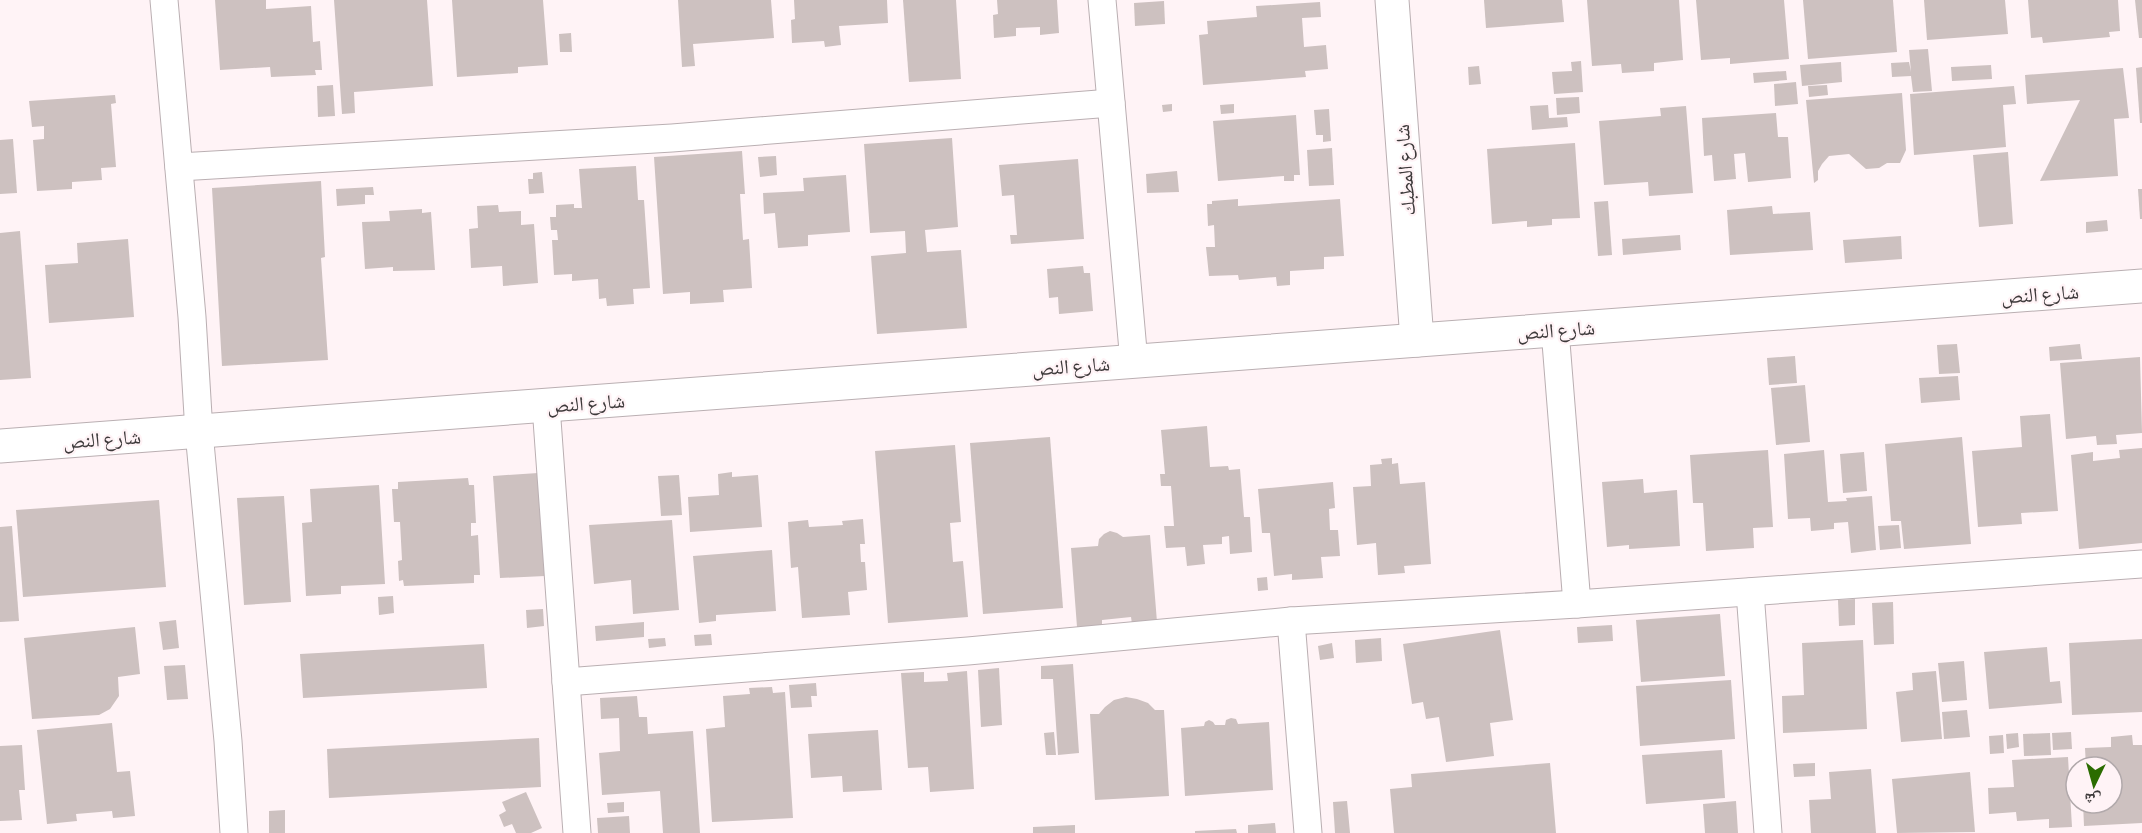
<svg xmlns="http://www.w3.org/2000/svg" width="2142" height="833" font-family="'Sofia Sans Condensed','Noto Naskh Arabic',sans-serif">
<rect width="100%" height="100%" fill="#fff3f6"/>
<!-- building -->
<g fill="#cdc1c0">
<path d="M215 0H266V9L311 6 313 42 320 41 322 70H315L316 75 271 77 270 67 220 70Z"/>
<path d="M334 0H427L433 86 354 92 355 113 342 114Z"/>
<path d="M452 0H543L548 65 518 67V73L457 77Z"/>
<path d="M678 0H771L774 38 693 44 695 66 682 67Z"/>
<path d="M794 0H887L888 23 839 26 841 45 825 47 824 41 792 43 791 20 795 19Z"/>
<path d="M903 0H956L961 79 909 82Z"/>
<path d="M997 0H1057L1059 33 1040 35V27L1016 28V36L994 38 993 15 998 14Z"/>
<path d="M1484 0H1562L1564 22 1486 28Z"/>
<path d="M1587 0H1679L1683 60 1654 63V71L1622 73 1621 64 1592 66Z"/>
<path d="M1696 0H1784L1789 59 1730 64V58L1701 60Z"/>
<path d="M1803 0H1893L1897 52 1808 59Z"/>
<path d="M1924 0H2005L2008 34 1927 40Z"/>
<path d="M2028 0H2118L2120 31 2109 32 2110 37 2043 43 2042 37 2031 38Z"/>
<path d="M2135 0H2142V38H2139Z"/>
<path d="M1164 1 1165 24 1135 26 1134 3Z"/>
<path d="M1320 2 1321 17 1302 18 1304 47 1326 45 1328 69 1305 71 1306 77 1203 85 1199 35 1208 34 1207 21 1257 17 1256 6Z"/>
<path d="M571 33 572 52H560L559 34Z"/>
<path d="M1928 49 1932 91 1913 92 1911 76 1892 77 1891 63 1909 62 1911 72 1909 50Z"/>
<path d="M1581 61 1583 92 1554 94 1552 72 1572 71 1571 62Z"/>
<path d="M1841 62 1842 82 1802 86 1800 65Z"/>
<path d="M1991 65 1992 79 1952 81 1951 67Z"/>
<path d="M1479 66 1481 84 1469 85 1468 67Z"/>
<path d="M2142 67V123H2140L2136 68Z"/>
<path d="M2123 68 2129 118 2114 119 2118 176 2040 181 2080 100 2027 104 2025 75Z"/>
<path d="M1786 71 1787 80 1754 83 1753 73Z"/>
<path d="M1796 82 1798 104 1775 106 1774 84Z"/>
<path d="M333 85 335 116 318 117 317 86Z"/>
<path d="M1827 85 1828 95 1809 97 1808 86Z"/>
<path d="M2014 86 2016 104 2003 105 2006 147 1914 155 1910 94Z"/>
<path d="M1902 93 1906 150 1900 163H1887L1879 168 1866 169 1849 154 1829 156 1822 164 1818 171V180L1814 183 1806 100Z"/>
<path d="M115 95 116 103 111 104 116 167 101 168 102 180 72 182V189L37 191 33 140 44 139V126L32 127 29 101Z"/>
<path d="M1579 97 1580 113 1557 115 1556 98Z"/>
<path d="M1172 104V111L1163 112 1162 105Z"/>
<path d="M1234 104V113L1221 114 1220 105Z"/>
<path d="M1548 105 1549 118 1567 117 1568 127 1532 130 1530 106Z"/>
<path d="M1686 106 1693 193 1649 196 1648 182 1604 185 1599 121 1661 116 1660 108Z"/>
<path d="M1329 109 1331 141 1323 142V135H1316L1314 110Z"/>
<path d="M1776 113 1778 137H1788L1791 178 1748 182 1745 153 1734 154 1736 179 1714 181 1712 155 1704 156 1702 118Z"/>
<path d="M1296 115 1300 175H1294V181H1284V176L1218 181 1213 121Z"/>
<path d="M952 138 958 227 925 230 927 252 961 250 967 328 877 334 871 256 906 253 905 231 870 233 864 144Z"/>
<path d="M13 139 17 193 0 194V140Z"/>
<path d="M1575 143 1580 218 1552 219V225L1527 227V221L1492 224 1487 149Z"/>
<path d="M1332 148 1334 185 1309 186 1307 150Z"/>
<path d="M742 151 745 194H740L743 240 749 239 752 288 723 290 724 302 690 304V292L663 294 654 157Z"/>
<path d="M2008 152 2013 224 1979 227 1973 155Z"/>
<path d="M776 156 777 175 760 177 758 157Z"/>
<path d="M1078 159 1084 239 1011 244 1010 235H1017L1014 195 1002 196 999 165Z"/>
<path d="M636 166 638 200H644L650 288 633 289 634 304 607 306 606 298 599 299 598 279 572 281V274L554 275 552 240H558L557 230H551L550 217H556V205L574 204V208H582L579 169Z"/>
<path d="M1177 171 1179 192 1147 193 1146 174Z"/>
<path d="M542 172 544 193 529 194 528 179H533V173Z"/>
<path d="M846 175 850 232 808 235V246L778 248 775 213 764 214 763 193 804 191 803 178Z"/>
<path d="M321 181 325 257 321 258 328 360 222 366 212 188Z"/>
<path d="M373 187 374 195H365V204L337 206 336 189Z"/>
<path d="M2138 189H2142V219H2140Z"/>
<path d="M1238 199V206L1340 199 1344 256 1324 257V269L1290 271V285L1277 286 1276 277 1239 280 1238 275 1209 276 1206 247H1215L1214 225 1208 226 1207 204H1212V201Z"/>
<path d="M1608 201 1612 255 1598 256 1594 202Z"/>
<path d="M498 205 499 212 521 211V225L534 224 538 283 503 286 502 266 471 268 469 229 478 228 477 206Z"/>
<path d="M1772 206 1773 214 1810 212 1813 250 1730 255 1727 210Z"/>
<path d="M422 209V213L431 212 435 270 393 271V267L365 269 362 222 390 221 389 211Z"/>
<path d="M2107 220 2108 231 2086 233V222Z"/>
<path d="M20 231 31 378 0 380V233Z"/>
<path d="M1680 235 1681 250 1623 255 1622 239Z"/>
<path d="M1901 236 1902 259 1845 263 1843 240Z"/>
<path d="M128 239 134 317 49 323 45 265 78 263 77 243Z"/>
<path d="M1083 266 1084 273H1090L1093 311 1059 314 1058 297 1049 298 1047 269Z"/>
<path d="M1957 344 1960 373 1939 374 1937 345Z"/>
<path d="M2080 344 2082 359 2050 361 2049 347Z"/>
<path d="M1795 356 1797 383 1769 385 1767 358Z"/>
<path d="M2140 357 2142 433 2116 435 2117 444 2097 445 2096 436 2066 439 2060 363Z"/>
<path d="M1958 376 1960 400 1921 403 1919 378Z"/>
<path d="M1805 385 1810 442 1776 445 1771 388Z"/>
<path d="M2050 414 2058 511 2021 513 2022 524 1978 527 1972 451 2022 447 2020 416Z"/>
<path d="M1207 426 1210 467 1228 466 1229 470 1240 469 1244 517H1250L1252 552 1230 554 1229 536 1222 537V544L1203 545 1205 564 1187 566 1185 547 1166 548 1164 526H1174L1171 486H1161L1160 474H1165L1161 430Z"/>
<path d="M1050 437 1063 608 983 614 970 443Z"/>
<path d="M1962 437 1971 544 1904 549 1901 521H1891L1885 444Z"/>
<path d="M955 445 961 522 950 523 953 562 963 561 968 617 888 623 875 451Z"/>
<path d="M2142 448V543L2079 549 2071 455 2093 452V461L2120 458 2119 450Z"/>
<path d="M1768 450 1773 527 1753 528 1754 548 1706 551 1703 503H1693L1690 455Z"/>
<path d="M1824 450 1828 502 1847 501 1846 498 1872 496 1876 550 1851 553 1848 522 1834 523V529L1811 531 1810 518 1788 519 1784 454Z"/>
<path d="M1864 452 1867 491 1843 493 1840 454Z"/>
<path d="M1392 458V464L1398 463 1400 484 1425 482 1431 564 1404 566 1405 573 1378 575 1376 543 1357 545 1353 487 1371 486 1370 465 1382 464 1381 459Z"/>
<path d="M732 472V477L758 475 762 527 690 532 688 497 719 495 718 474Z"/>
<path d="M538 473 545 576 500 578 493 476Z"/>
<path d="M679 475 682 515 661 516 658 476Z"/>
<path d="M468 478 469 485H474L476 523H471V536L478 535 480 575H474V583L404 586 403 580 399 581 398 561 402 560 400 522H394L392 489H398V482Z"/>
<path d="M1643 479 1644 493 1677 490 1680 546 1629 549V545L1607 547 1602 482Z"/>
<path d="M1333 482 1335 508 1329 509 1330 530H1338L1340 556 1321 557 1323 578 1292 580V574L1274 576 1270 533H1262L1258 489Z"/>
<path d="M379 485 385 584 341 586V594L306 596 302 523 312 522 310 489Z"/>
<path d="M284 496 291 602 244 605 237 498Z"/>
<path d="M159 500 166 587 23 597 16 510Z"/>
<path d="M863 519 865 544H860L861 562H865L867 590 848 592 850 615 802 618 798 567 791 568 788 522 808 520 809 527 843 525 842 521Z"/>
<path d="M672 520 679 610 633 614 631 580 594 584 589 525Z"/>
<path d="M1899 525 1901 548 1880 550 1878 526Z"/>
<path d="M12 526 19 621 0 622V527Z"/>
<path d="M1110 531 1117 533 1123 537 1150 535 1157 622 1132 624 1131 617 1102 620V625L1077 627 1071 548 1098 546 1099 539 1104 534Z"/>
<path d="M772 550 776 611 716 615V621L699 623 693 556Z"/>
<path d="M1267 577 1268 590 1258 591 1257 578Z"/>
<path d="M393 596 394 613 379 615 378 597Z"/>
<path d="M1855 599V625L1839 626 1838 600Z"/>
<path d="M1893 602 1894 644 1874 645 1872 603Z"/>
<path d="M543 609 544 626 527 628 526 610Z"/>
<path d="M1720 614 1725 676 1641 682 1636 620Z"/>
<path d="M176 620 179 648 163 650 159 622Z"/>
<path d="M644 622V637L596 641 595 626Z"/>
<path d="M1612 625 1613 641 1578 643 1577 627Z"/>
<path d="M135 627 140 674 118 677 119 696 110 709 99 715 32 719 24 638Z"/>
<path d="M1500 630 1513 720 1490 723 1494 756 1446 762 1439 717 1426 719 1423 702 1412 704 1403 644Z"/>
<path d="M711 634 712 645 695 646 694 635Z"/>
<path d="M665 638 666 646 649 648 648 639Z"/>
<path d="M1381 638 1382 661 1356 663 1355 640Z"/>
<path d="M2142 639V712L2072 715 2069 643Z"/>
<path d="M1863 640 1867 729 1783 733 1782 696 1804 695 1802 643Z"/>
<path d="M1332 643 1334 658 1320 660 1318 646Z"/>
<path d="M484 644 487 688 303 698 300 654Z"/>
<path d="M2047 647 2050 682 2060 681 2062 703 1989 709 1984 652Z"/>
<path d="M1964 661 1967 700 1942 702 1938 663Z"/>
<path d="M1073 664 1079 753 1058 755 1053 679H1041V666Z"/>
<path d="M185 665 188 699 167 700 164 666Z"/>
<path d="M999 668 1002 725 981 727 978 670Z"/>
<path d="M967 671 974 789 930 792 928 767 908 768 901 673 924 672V682L948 681 947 673Z"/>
<path d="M1936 671 1942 739 1901 742 1896 692 1913 690 1912 673Z"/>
<path d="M1731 680 1735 739 1640 746 1636 686Z"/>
<path d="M816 683 817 696H811L812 707 791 708 789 685Z"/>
<path d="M772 687 773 693 785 692 793 818 712 822 706 729 725 727 723 696 750 694 749 688Z"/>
<path d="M637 696 639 717H647L648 734 693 731 700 833H663L660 791 602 795 599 753 620 751 619 718 601 719 600 698Z"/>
<path d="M1126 697 1137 699 1148 703 1155 710H1164L1169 796 1095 800 1090 714H1099L1105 707 1114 700Z"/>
<path d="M1967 710 1970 737 1944 739 1942 712Z"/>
<path d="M1231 718 1236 719 1238 724 1269 722 1273 790 1185 796 1181 728 1204 726 1205 722 1209 720 1213 722 1215 725H1225L1226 720Z"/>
<path d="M112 723 117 772 130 771 135 816 113 818 112 811 76 814 77 821 47 824 37 730Z"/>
<path d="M878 730 882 790 843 792 842 776 811 778 808 734Z"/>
<path d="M1054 732 1056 755H1046L1044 733Z"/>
<path d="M2071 732 2072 749 2053 750 2052 733Z"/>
<path d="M2018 733 2019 747 2007 749 2006 734Z"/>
<path d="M2050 733 2051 755 2024 756 2023 734Z"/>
<path d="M2003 735 2004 753 1990 754 1989 736Z"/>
<path d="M2132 735 2133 745H2142V823L2084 826 2083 803H2112V767H2086L2085 748 2111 747V737Z"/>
<path d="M539 738 541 787 329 798 327 749Z"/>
<path d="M22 745 25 790H19L22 820 0 821V746Z"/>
<path d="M1722 750 1725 798 1646 804 1642 755Z"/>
<path d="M2068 757 2072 827 2049 828V819L2017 821 2016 812 1989 814 1988 788 2014 787 2012 760Z"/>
<path d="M1550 763 1556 833H1394L1390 789 1412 787 1411 774Z"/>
<path d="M1815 763V776L1794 777 1793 764Z"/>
<path d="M1871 769 1876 833H1811L1809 800 1831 799 1829 772Z"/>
<path d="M1970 772 1975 832 1897 833 1892 779Z"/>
<path d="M526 792 542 828 531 833H516L512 824 504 827 499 815 506 811 502 802Z"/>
<path d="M1347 801 1350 833H1335L1333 802Z"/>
<path d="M1736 801 1738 833H1705L1703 804Z"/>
<path d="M624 802V812L608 813 607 803Z"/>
<path d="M285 810V833H269V811Z"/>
<path d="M629 816 630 833H598L597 818Z"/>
<path d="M1275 823 1276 833H1248V825Z"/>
<path d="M1075 825V833H1033V827Z"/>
<path d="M1236 829 1237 833H1195V831Z"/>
</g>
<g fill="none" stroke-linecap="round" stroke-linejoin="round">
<defs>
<g id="minor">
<path d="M164 0 192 317 199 432 228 741 234 833"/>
<path d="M1102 0 1134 362"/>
<path d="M179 167 672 138 1111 103"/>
<path d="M1555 330 1577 604"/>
<path d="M546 406 577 833"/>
<path d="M1750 592 1768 833"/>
<path d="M1291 621 1308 833"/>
<path d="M566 682 968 651 1291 621 1577 604 2142 564"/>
</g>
<g id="tertiary">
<path d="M1392 0 1417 340"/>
<path d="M0 446 2142 286"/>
</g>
</defs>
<!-- minor casing -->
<use href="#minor" stroke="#baafb2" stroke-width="29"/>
<!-- tertiary casing -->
<use href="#tertiary" stroke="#baafb2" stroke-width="35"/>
<!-- minor -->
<use href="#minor" stroke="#fff" stroke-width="27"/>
<!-- tertiary -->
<use href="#tertiary" stroke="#fff" stroke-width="33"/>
</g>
<g text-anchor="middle" stroke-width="4.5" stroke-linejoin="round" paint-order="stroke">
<!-- street labels -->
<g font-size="20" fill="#3d393a" stroke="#fff3f6">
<text transform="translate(1405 170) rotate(-94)" y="7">شارع المطبك</text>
<text transform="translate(2040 294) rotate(-4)" y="7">شارع النص</text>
<text transform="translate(1556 330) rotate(-4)" y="7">شارع النص</text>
<text transform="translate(1071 366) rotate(-4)" y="7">شارع النص</text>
<text transform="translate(586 403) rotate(-4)" y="7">شارع النص</text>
<text transform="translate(102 439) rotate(-4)" y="7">شارع النص</text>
</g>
</g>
<!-- north arrow -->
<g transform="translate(2094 785) rotate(185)"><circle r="28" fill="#fff3f6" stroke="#b1a9ab" stroke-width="1.5"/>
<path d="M0-4.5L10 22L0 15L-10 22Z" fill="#2b6c00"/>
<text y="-9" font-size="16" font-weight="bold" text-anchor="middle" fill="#3d393a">ش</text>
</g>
</svg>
